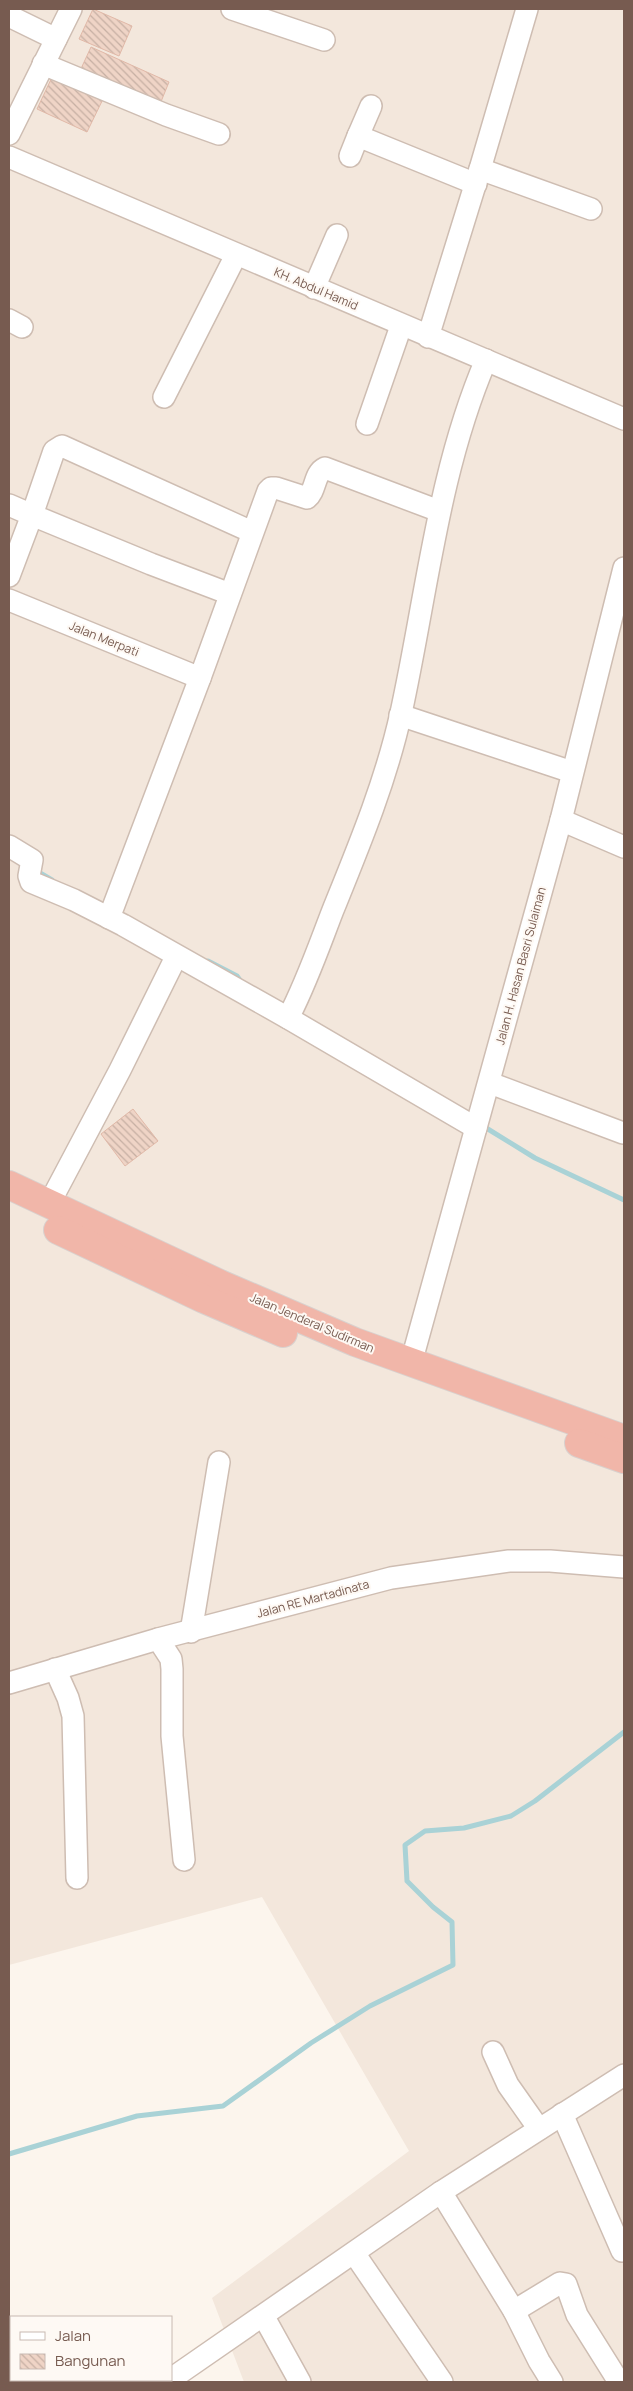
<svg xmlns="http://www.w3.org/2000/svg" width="633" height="2391" font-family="Manrope,sans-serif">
<defs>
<pattern id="building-back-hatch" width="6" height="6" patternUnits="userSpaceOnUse" patternTransform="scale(1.25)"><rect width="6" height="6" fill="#efd4c6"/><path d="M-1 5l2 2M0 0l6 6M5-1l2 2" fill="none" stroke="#c6afa3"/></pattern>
</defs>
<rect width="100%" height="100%" fill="#fcf5ed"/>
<!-- residential -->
<path fill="#f3e7dc" d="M9 9H624V2382H244L212 2298 409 2151 262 1897 9 1965Z"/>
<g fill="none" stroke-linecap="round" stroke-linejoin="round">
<!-- stream -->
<g stroke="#a9d2d6" stroke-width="5">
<path d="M35 870 52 880"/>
<path d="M208 961 237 976 242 983"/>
<path d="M483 1126 535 1158 624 1200"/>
<path d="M9 2154 137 2116 223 2106 311 2043 370 2006 453 1965 452 1922 433 1907 407 1881 405 1845 425 1831 464 1828 511 1816 535 1801 624 1732"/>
</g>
</g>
<!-- building -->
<g fill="url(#building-back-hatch)" stroke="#e1b9a8">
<path d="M93 9 132 26 119 56 79 39Z"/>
<path d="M91 47 169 82 158 109 79 73Z"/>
<path d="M54 73 104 97 87 132 37 109Z"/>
<path d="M133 1109 158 1141 125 1166 101 1134Z"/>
</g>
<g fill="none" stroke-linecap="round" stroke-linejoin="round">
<defs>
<g id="minor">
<path d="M232 9 324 40"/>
<path d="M9 16 56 39"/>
<path d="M43 64 166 115 219 134"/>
<path d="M9 134 71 9"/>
<path d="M358 136 371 106"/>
<path d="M350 156 358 136 476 184"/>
<path d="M9 157 624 419"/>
<path d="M480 169 591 209"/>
<path d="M314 288 337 235"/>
<path d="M9 320 22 327"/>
<path d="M428 337 480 169 527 9"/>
<path d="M164 397 236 255"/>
<path d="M367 424 401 326"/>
<path d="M9 505 32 515 9 576"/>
<path d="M230 594 151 564 32 515 54 451 62 446 252 532"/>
<path d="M9 600 200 678"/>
<path d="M400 715 572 772"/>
<path d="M561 820 624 847"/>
<path d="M9 846 32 860 29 876 31 882 74 900 123 925 288 1018 476 1128"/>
<path d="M109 918 200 678 268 491 271 488H276L307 498C316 491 314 473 325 468L439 511"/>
<path d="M288 1018C306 984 319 946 333 910 359 846 386 781 401 713 427 594 438 472 486 360"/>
<path d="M490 1083 623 1133"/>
<path d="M48 1206 120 1070 176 957"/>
<path d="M411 1363 561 820 624 568"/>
<path d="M191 1632 219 1462"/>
<path d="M158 1639 171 1659 172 1669V1736L184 1860"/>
<path d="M55 1669 68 1698 73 1716 77 1878"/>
<path d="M9 1683 158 1639 391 1578 509 1561H550L624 1567"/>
<path d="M493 2052 508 2085 539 2129"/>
<path d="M562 2114 622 2251 624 2250"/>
<path d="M441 2192 514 2311 539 2361 552 2382"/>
<path d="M354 2253 442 2382"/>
<path d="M514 2311 560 2283 566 2284 577 2315 619 2382"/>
<path d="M264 2317 300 2382"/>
<path d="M171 2379 441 2192 624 2075"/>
</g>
<g id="highway">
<path d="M9 1185 220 1284 355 1342 624 1439"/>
<path d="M58 1230 204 1299 283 1333"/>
<path d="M579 1443 624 1459"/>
</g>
</defs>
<!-- minor casing -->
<use href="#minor" stroke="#cebdb2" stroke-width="24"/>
<!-- highway casing -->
<use href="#highway" stroke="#d9d1ce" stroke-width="30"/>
<!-- minor -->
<use href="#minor" stroke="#fff" stroke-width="21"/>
<!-- highway -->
<use href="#highway" stroke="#f1b6a9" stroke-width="28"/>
</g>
<g text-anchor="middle" stroke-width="4" stroke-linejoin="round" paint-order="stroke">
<!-- street labels -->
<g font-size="12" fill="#775b50" stroke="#fef9f4">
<text transform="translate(316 289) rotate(23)" y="4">KH. Abdul Hamid</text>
<text transform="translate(104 639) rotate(22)" y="4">Jalan Merpati</text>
<text transform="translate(521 966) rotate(-75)" y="4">Jalan H. Hasan Basri Sulaiman</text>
<text transform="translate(312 1323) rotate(23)" y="4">Jalan Jenderal Sudirman</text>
<text transform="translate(313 1599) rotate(-15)" y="4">Jalan RE Martadinata</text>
</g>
</g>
<!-- border -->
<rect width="633" height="2391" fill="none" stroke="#775b50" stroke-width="20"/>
<!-- legend -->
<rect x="10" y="2316" width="162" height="65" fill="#fef9f4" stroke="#c8bab2"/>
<rect x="20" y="2332" width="25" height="8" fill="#ffffff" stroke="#c8bab2"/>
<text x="55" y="2341" font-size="15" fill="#775b50">Jalan</text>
<rect x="20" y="2354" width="25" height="15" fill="url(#building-back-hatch)" stroke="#c8bab2"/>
<text x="55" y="2366" font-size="15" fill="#775b50">Bangunan</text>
</svg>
